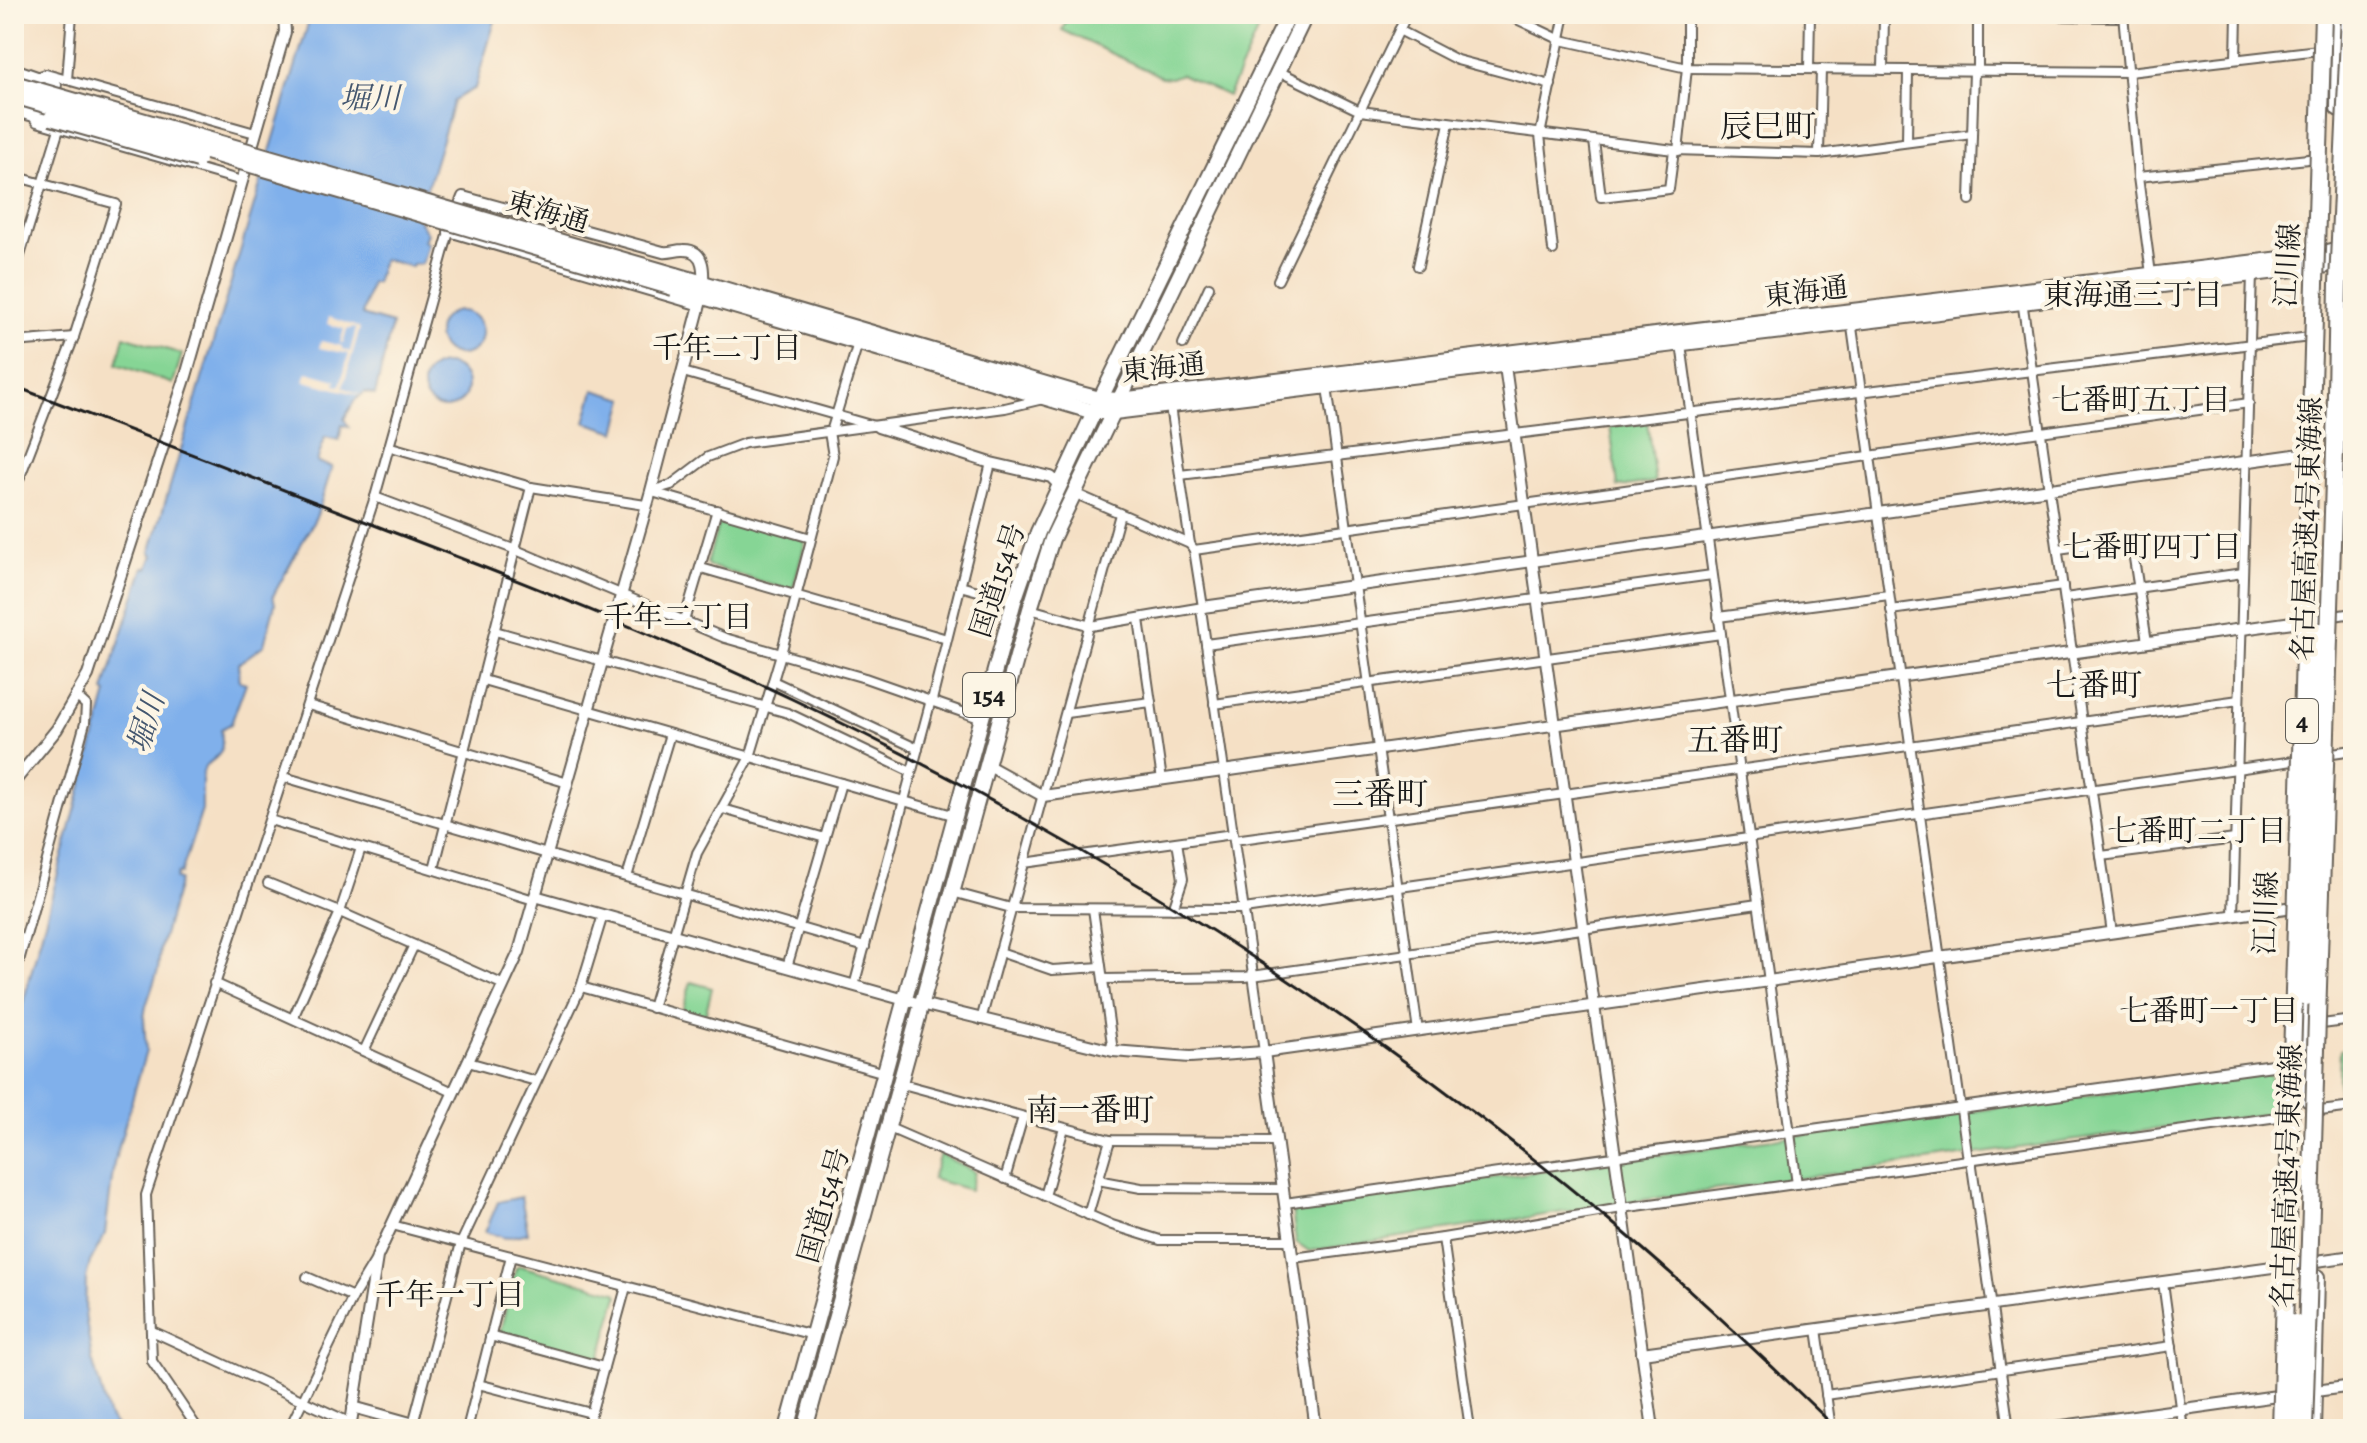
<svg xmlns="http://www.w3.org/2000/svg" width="2367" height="1443" font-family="Alegreya,'Noto Serif JP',serif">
<rect width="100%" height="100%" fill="#fcf5e5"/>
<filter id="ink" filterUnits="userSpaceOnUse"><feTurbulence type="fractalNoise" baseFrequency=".0125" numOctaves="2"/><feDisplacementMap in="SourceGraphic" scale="16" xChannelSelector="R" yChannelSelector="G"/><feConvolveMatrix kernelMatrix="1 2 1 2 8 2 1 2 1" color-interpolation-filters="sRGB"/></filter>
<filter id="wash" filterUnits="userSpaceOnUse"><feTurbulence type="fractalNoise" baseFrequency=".006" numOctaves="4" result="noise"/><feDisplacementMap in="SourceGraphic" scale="32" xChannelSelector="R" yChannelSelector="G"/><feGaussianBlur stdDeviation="1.8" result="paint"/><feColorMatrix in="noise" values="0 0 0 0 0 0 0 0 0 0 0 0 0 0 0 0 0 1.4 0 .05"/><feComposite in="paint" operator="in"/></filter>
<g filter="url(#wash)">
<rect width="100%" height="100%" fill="#f5e0c5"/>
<!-- green -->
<g fill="#86d595" stroke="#517858" stroke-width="2">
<path d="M1070 14H1265L1228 96 1181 74 1171 78 1162 77 1062 30Z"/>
<path d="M124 336 182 354 173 384 117 364Z"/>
<path d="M1647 421 1655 482 1618 487 1610 426Z"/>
<path d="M724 517 803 539 805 543 793 588 789 590 709 566 707 563 720 519Z"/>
<path d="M691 982 712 988 705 1016 682 1011Z"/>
<path d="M2353 1048V1101L2338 1103 2340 1050Z"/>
<path d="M2264 1071 2271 1076V1110L2266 1114 1635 1201 1309 1251 1296 1242 1292 1210 1297 1205Z"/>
<path d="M940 1154 975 1172 970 1190 932 1179Z"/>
<path d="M520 1266 616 1292 618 1296 600 1359 596 1361 502 1336 500 1332 516 1268Z"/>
</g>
<!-- water -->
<g fill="#80b0eb" stroke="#4e6684" stroke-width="2">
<path d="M311 14H497L475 88 454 100 418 218 427 233 424 241 428 243 422 264H413L412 267 383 259 376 283H371L362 315 392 324 375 395 365 392 355 400 344 419 349 427 342 425 339 440 325 437 317 462 332 467 317 515 273 596 275 604 264 645 238 664 240 681 246 683 231 724 221 729C224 752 223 753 205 766L202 776V810L181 874 178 873 176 879 180 880 160 949 158 970 146 1006 144 1018 146 1051 114 1163 105 1234 90 1262 86 1278 85 1314 92 1359 109 1418 119 1429H14V1036L96 733 93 729 97 730 107 693 104 691 109 674 144 567 148 568 153 555 150 553Z"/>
<circle cx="460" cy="333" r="22"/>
<circle cx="445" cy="386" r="22"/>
<path d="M594 390 625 399 616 432 585 422Z"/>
<path d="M521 1197 528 1233 505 1238 485 1232 498 1202Z"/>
</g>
<!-- pier -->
<path fill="#f5e0c5" d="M329 317 360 328 343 387 364 396 304 381 307 372 336 380 335 385 340 386 349 354 319 348 321 341 342 346V349L350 352 356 329 352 328 347 330 343 343H340L344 329 327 324Z"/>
</g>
<g filter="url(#ink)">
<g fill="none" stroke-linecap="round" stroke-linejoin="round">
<defs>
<g id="minor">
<path d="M1506 14 1561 40 1687 68 2129 72 2319 50"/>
<path d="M2123 14 2138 177 2151 274"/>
<path d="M1810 15 1884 16 1883 70"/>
<path d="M1399 30 1457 60 1551 85"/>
<path d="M2236 59 2237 14"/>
<path d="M1809 69 1810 14"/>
<path d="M1278 71 1360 111 1674 150 1819 154 1972 134"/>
<path d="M1978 71V15L2123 17"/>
<path d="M37 77 46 74 255 133"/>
<path d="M67 80 72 14"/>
<path d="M31 114 37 122 242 181"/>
<path d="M1594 141 1601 197 1669 189 1674 150"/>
<path d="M1907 142 1908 70"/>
<path d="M1678 151 1687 68V14"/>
<path d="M1819 154 1821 69"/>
<path d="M14 176 116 204 74 337 14 492"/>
<path d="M2138 177 2318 158"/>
<path d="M1970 200 1974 71"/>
<path d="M1553 250 1540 135 1565 14"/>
<path d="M1418 266 1449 123"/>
<path d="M14 275 59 129"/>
<path d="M1278 280 1407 14"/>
<path d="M2022 300 2112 933"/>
<path d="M1851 320 1968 1160"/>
<path d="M14 342 74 337"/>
<path d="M1183 344 1209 287"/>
<path d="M1681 344 1797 1184"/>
<path d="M683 372 874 426"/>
<path d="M1327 387 1418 1031"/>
<path d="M831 432 858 343"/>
<path d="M391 447 531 487 645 505"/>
<path d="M2338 448 2353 447"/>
<path d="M1180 475 2310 337"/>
<path d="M651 491 671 485 708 457 745 443 1005 408 1043 399"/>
<path d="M652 492 811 538"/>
<path d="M1074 493 1190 544"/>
<path d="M375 497 516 550 725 638 865 678 982 719"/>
<path d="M2058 549 2131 539 2147 642"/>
<path d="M1194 550 2249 403"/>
<path d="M701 568 947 639"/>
<path d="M960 586 1014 601"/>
<path d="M2065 598 2243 573"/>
<path d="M1030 609 1091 626 1203 607 1194 550 1190 544 1170 406"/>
<path d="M1201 609 1264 1052"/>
<path d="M1891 610 2063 586"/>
<path d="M1718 617 1889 595"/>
<path d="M1139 619 1162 780"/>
<path d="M684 621 717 510"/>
<path d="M2302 621 2353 613"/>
<path d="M495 631 788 713 911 772"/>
<path d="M1206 644 1712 575"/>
<path d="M483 680 956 816"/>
<path d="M773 681 918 749"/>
<path d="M932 700 991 463"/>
<path d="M1214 704 1721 634"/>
<path d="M308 705 568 783"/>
<path d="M1066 713 1151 702"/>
<path d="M2326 754 2353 750"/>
<path d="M284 777 865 947"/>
<path d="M723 809 825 838"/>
<path d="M270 820 534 900"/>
<path d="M1234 840 2239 700"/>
<path d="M2101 856 2235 839"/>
<path d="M1024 863 1233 834"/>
<path d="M434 869 531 487"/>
<path d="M627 877 670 734"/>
<path d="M268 883 340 912 504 985"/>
<path d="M952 892 1011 908 1244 909 2301 760"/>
<path d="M1093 909 1113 1051"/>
<path d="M1173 909 1183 879 1177 842"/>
<path d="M2233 915 2252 274"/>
<path d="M14 934 24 943"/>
<path d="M1000 952 1052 970 1101 967"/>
<path d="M787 967 841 783"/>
<path d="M14 979 85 723 86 705 75 695"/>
<path d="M1103 979 1245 977 1758 904"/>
<path d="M214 983 453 1092"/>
<path d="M854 986 931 700"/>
<path d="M581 987 885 1073"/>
<path d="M652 1008 697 853 750 757 781 654 833 456 829 432"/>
<path d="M293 1018 340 912 361 848"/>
<path d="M981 1020 1120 514"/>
<path d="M2322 1024 2353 1020"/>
<path d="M364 1051 414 945"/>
<path d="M468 1062 536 1081"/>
<path d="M899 1083 1110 1140 1277 1141"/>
<path d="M2320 1111 2353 1107"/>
<path d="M887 1127 1112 1225 1160 1240H1290"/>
<path d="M1971 1159 2009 1429"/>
<path d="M1005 1179 1023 1117"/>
<path d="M1098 1180 1141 1188 1283 1189"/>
<path d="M1045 1196 1064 1128"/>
<path d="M1285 1203 1961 1108"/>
<path d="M1088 1215 1110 1140"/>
<path d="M392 1225 813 1335"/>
<path d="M1443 1238 1470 1429"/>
<path d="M1293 1258 1443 1238 1622 1208 2285 1116"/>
<path d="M307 1277 353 1297"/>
<path d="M2163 1282 2183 1429"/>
<path d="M1817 1329 1831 1429"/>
<path d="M152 1331 351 1423"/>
<path d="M490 1336 604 1367"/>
<path d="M478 1384 591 1413"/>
<path d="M1826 1395 2172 1346"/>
<path d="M413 1424 461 1243 581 987 603 915"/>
<path d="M198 1429 152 1361 146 1195 375 497 449 232 700 306"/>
<path d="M289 1429 353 1297 376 1259"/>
<path d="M467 1429 511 1256"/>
<path d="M587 1429 626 1287"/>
</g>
<g id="tertiary">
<path d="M1504 359 1653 1429"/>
<path d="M878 427 991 463 1051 477 1059 485"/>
<path d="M1203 607 2308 453"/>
<path d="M987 765 1043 796 2300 621"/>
<path d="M14 782 57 729 88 675 186 376 285 32 284 14"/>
<path d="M535 896 905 1000 1113 1051 1190 1057 1264 1052 2301 906"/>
<path d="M1264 1052 1316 1429"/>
<path d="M1961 1108 2287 1063"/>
<path d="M1642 1353 2353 1256"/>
<path d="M2308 1392 2353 1386"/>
<path d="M353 1407 432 1429"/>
<path d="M350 1429 377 1257 519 952 651 491 702 297C703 280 709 249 683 250 676 250 670 253 663 252L463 197 449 232"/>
<path d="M2041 1429 2284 1395"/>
</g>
<g id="primary">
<path d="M14 71 54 85"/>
<path d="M14 109 51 118"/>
<path d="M676 275 1073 392 1100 399 1120 400 2313 255 2353 246"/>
<path d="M673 288 1094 412H1114L2353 262"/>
<path d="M2313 1429 2317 1277"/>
</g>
<g id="trunk">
<path d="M787 1429 1014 601 1038 532 1094 412 1289 14"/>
<path d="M805 1429 1030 609 1052 539 1306 14"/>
</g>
<g id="motorway">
<path d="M2339 108 2340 14"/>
<path d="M2306 997 2309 1099"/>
</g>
</defs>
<!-- minor casing -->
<use href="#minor" stroke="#686157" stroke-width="12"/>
<!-- tertiary casing -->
<use href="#tertiary" stroke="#686157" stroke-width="14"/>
<!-- primary casing -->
<use href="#primary" stroke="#686157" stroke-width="18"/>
<!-- trunk casing -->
<use href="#trunk" stroke="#686157" stroke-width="18"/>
<!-- motorway casing -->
<use href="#motorway" stroke="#686157" stroke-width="20"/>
<!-- minor -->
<use href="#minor" stroke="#fff" stroke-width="8"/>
<!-- tertiary -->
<use href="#tertiary" stroke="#fff" stroke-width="10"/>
<!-- primary -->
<use href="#primary" stroke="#fff" stroke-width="14"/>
<!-- trunk -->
<use href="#trunk" stroke="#fff" stroke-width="14"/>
<!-- motorway -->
<use href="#motorway" stroke="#fff" stroke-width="16"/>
<!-- rail -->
<path stroke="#1c1c1c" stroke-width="3" d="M14 386C137 433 259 480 382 528 521 581 660 636 794 700 1087 839 1360 1013 1609 1220 1688 1286 1763 1357 1837 1429"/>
<defs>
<g id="primary-bridge">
<path d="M14 83 676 275"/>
<path d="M14 96 673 288"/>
<path d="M51 118 198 160"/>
</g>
<g id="motorway-bridge">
<path d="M2306 997 2316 660 2320 631"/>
<path d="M2281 1429 2323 14"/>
<path d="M2293 1429 2295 1323"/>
<path d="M2304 1429 2335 449 2338 283 2350 14"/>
</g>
</defs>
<!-- primary-bridge casing -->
<use href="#primary-bridge" stroke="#686157" stroke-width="18" stroke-linecap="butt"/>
<!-- motorway-bridge casing -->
<use href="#motorway-bridge" stroke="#686157" stroke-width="20" stroke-linecap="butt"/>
<!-- primary-bridge -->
<use href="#primary-bridge" stroke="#fff" stroke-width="14"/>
<!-- motorway-bridge -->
<use href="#motorway-bridge" stroke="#fff" stroke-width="16"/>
</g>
</g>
<g text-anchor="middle" stroke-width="8" stroke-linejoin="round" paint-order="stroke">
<!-- shield labels -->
<g fill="#fcf5e5" stroke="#5f5d58" stroke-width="2">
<rect x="963" y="673" width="52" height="44" rx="6"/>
<rect x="2286" y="699" width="32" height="44" rx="6"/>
</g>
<g font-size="26" font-weight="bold" fill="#1c1c1c">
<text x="989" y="704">154</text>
<text x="2302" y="730">4</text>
</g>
<!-- street labels -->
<g font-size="28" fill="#1c1c1c" stroke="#fcf5e5">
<text transform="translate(548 211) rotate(16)" y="10">東海通</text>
<text transform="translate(2287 265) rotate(-87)" y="10">江川線</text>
<text transform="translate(1806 291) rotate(-7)" y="10">東海通</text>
<text transform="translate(1163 367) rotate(-6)" y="10">東海通</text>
<text transform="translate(2306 529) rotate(-88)" y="10">名古屋高速4号東海線</text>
<text transform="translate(997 580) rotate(-72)" y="10">国道154号</text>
<text transform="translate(2265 913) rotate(-88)" y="10">江川線</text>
<text transform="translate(2286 1176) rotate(-88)" y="10">名古屋高速4号東海線</text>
<text transform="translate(823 1205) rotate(-74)" y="10">国道154号</text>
</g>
<!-- water labels -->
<g font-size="30" font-style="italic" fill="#44576f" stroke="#fcf5e5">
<text x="370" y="108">堀川</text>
<text transform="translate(146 723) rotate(-73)" y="10">堀川</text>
</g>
<!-- neighbourhood labels -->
<g font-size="30" fill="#1c1c1c" stroke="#fcf5e5">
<text x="2133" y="305">東海通三丁目</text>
<text x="727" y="358">千年二丁目</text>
<text x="2141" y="410">七番町五丁目</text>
<text x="2152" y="557">七番町四丁目</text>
<text x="678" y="627">千年二丁目</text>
<text x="2197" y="841">七番町二丁目</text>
<text x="2209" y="1021">七番町一丁目</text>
<text x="450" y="1305">千年一丁目</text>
</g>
<!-- quarter labels -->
<g font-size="32" fill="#1c1c1c" stroke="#fcf5e5">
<text x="1768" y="137">辰巳町</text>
<text x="2094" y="696">七番町</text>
<text x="1735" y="751">五番町</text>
<text x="1380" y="805">三番町</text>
<text x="1090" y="1121">南一番町</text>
</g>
</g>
<!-- margin -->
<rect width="2367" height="1443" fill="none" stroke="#fcf5e5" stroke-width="48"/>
</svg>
